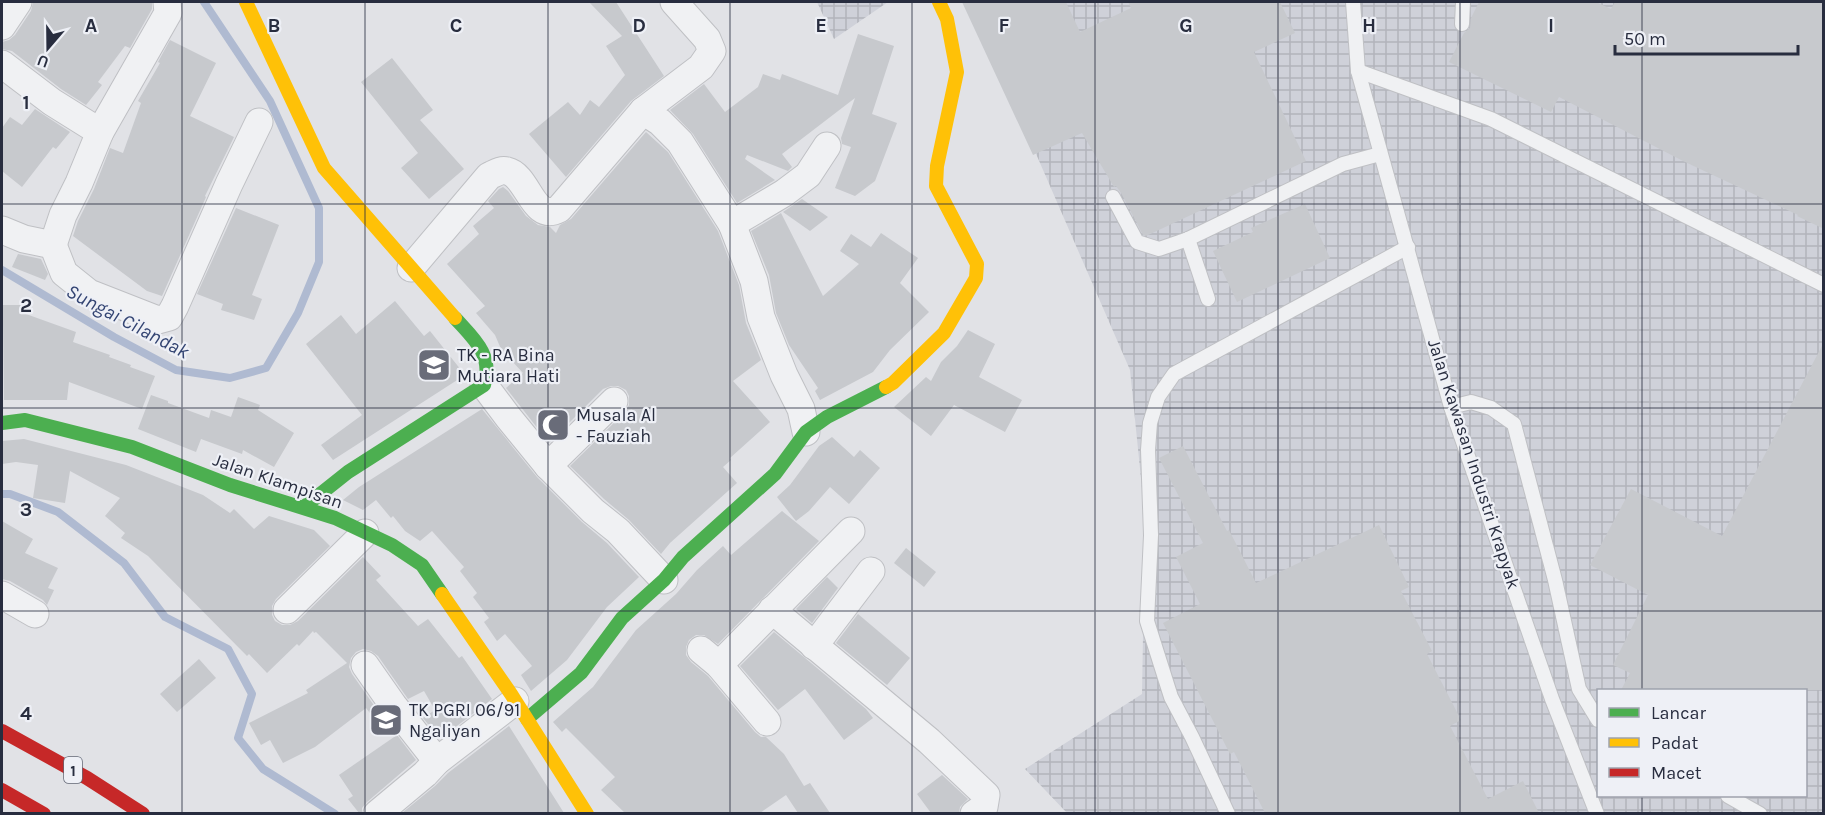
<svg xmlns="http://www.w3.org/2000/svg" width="1825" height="815" font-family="Karla,sans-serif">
<defs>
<pattern id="industrial-grid" width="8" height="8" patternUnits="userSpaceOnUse" patternTransform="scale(1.5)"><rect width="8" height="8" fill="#cfd1d9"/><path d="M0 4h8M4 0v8" fill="none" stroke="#b2b4bb"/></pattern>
</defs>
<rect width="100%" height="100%" fill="#e1e2e6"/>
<!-- industrial -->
<g fill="url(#industrial-grid)" fill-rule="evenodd">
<path d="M817 2H888L834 39Z"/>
<path d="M970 2H1823V813H1067L1025 769 1142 694 1145 518 1130 370ZM1598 690H1806V796H1598Z"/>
</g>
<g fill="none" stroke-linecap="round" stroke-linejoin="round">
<!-- stream -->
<g stroke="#afbad1" stroke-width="8">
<path d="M2 270 114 337 176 370 230 378 266 368 298 313 319 262V208L270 101 204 2"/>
<path d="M2 494H10L58 512 124 563 165 617 228 649 252 694 238 738 263 769 335 814"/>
</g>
</g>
<!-- building -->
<g fill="#c7c9cd">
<path d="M33 2H152V9L130 48 125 46 98 82 102 85 86 105 61 89 12 51 2 49V42L9 40 15 35 31 11Z"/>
<path d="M589 2H616L664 76 631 101 566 177 529 134 568 102 580 115 590 100 599 107 625 75 606 46 622 36Z"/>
<path d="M962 2H1066L1080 32 1131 8 1128 2H1280L1295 33 1254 52 1306 161 1146 236 1143 235 1121 193 1116 186 1114 187 1082 133 1033 155Z"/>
<path d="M1479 2H1596L1611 9 1615 2H1824V229L1797 216 1798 215 1683 161 1559 97 1551 112 1449 62 1464 33 1470 28 1471 18Z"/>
<path d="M858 34 894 46 872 114 897 123 875 181 855 196 835 188 851 147 842 144 841 138 855 98 782 154 792 167 788 171 747 155 745 159 775 180 737 203 693 134 670 110 704 84 725 112 758 87 763 74 780 80 782 74 838 95Z"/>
<path d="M170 40 216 63 190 116 234 137 205 196 206 197 162 296 147 291 73 236 78 221 94 189 110 148 123 153 141 103 138 101 160 63 158 62Z"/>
<path d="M392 58 433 110 420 120 464 169 429 199 401 168 418 153 361 82Z"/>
<path d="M35 109 70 132 56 149 53 147 22 187 2 171V128L10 117 22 125Z"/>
<path d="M646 132 668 152 718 231 739 285 746 323 761 360 733 381 770 422 730 458 731 460 723 467 737 483 670 543 661 554 629 520 604 499 570 466 625 412 629 405V396L626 390 618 386H611L603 389 549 443 506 388 523 373 501 349 495 335 476 313 485 306 447 264 479 234 473 226 494 208 488 201 499 189 503 187 508 191 526 216 538 225 550 227 556 233 560 225 571 219Z"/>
<path d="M802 199 828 217 810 231 783 212Z"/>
<path d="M1305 204 1330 258 1237 302 1213 251 1253 232 1251 228Z"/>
<path d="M236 208 279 225 252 295 262 299 254 320 221 310 223 304 197 294Z"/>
<path d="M781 213 823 296 859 264 840 251 851 234 871 247 881 233 918 258 900 283 929 312 890 350 873 372 820 400 815 391 818 388 789 345 776 313 769 275 751 231Z"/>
<path d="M18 254 41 259 48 274 45 280 12 267Z"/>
<path d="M395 301 424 336 430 331 465 375 333 460 321 445 362 415 306 344 341 315 356 334Z"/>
<path d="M2 305H26V314L76 332 73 342 110 355 109 357 131 365 130 367 155 376 142 409 69 382 67 400H4L3 323H2Z"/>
<path d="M968 330 995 344 979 377 1022 400 1005 432 954 405 931 436 894 407 926 377 931 381 941 362 957 346Z"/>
<path d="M1824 342V690H1621L1630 673 1613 665 1648 595 1590 565 1631 489 1722 536Z"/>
<path d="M151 395 168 401V403L209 418 211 410 231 417 238 397 260 405 258 410 294 433 274 467 243 450 242 454 201 439 196 452 138 429Z"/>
<path d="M482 409 537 477 582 522 607 543 639 577 607 607 567 660 531 691 521 675 532 666 505 634 497 641 484 622 489 618 473 597 477 593 460 571 464 567 432 531 420 541 405 531 393 516 391 518 376 500 363 510 343 500 359 487Z"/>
<path d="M832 437 854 457 860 450 880 468 849 504 830 487 809 511 796 521 777 497 790 485 819 446Z"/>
<path d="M24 439 126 465 203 495 230 513 234 509 254 529 269 516 314 530 330 546 276 599 272 606V615L275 621 282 625H290L298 621 363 557 381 576 376 580 418 626 428 619 459 658 462 656 492 699 440 739 423 718 435 710 424 691 408 699 378 656 371 651 363 649 356 652 351 658 349 667 352 674 380 714 373 717 366 708 315 747 283 763 270 740 261 745 249 723 308 693 306 690 347 663 316 632 314 633 313 631 299 646 297 644 267 673 249 654 247 656 148 556 121 538 125 533 105 516 120 498 70 471 65 503 33 498 38 465 16 462 2 464V441Z"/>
<path d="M1183 446 1227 531 1229 530 1256 583 1379 525 1409 587 1401 591 1432 651 1427 654 1461 720 1450 726 1488 799 1523 781 1539 813H1265L1234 752 1230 754 1163 623 1200 604 1176 557 1203 543 1159 458Z"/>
<path d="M782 511 819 541 718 644 704 635H696L689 640 686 647V655L691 662 708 676 755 732 761 737H766L784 754 804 786 810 783 830 813H798L786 795 760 813H625L601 790 615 777 566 728 562 732 553 722 593 687 636 630 676 594 697 570 723 546 731 555Z"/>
<path d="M2 521 33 539 25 553 58 568 48 588 54 590 47 605 43 600 10 581 2 579Z"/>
<path d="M906 548 936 572 924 587 894 563Z"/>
<path d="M827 577 838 588 812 623 796 609Z"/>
<path d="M858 614 910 658 887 685 836 643Z"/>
<path d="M774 632 866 709 873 718 844 740 805 689 778 710 740 666Z"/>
<path d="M199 659 216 678 177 712 160 694Z"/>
<path d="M509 726 564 813H402L435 786 448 773Z"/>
<path d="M397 735 416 760 367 802 362 808V813H359L348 799 353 796 339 775Z"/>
<path d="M942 775 968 799 960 807 959 813H931L917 794Z"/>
</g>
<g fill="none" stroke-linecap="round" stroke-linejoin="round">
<defs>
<g id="lane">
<path d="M1353 2 1358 71 1451 407 1552 699 1597 814"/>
<path d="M1462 24 1463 2"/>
<path d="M1358 71 1491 119 1824 285"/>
<path d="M1113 197 1137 242 1159 249 1188 239 1343 164 1380 154"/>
<path d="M1188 239 1208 299"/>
<path d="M1451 407 1471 402 1491 408 1514 424 1555 580 1579 689 1598 720"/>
<path d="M1728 796 1760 814"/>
<path d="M1228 814 1192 737 1171 697 1147 621 1151 535 1148 450 1150 423 1158 397 1174 374 1408 247"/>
</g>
<g id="street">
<path d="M2 26 18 2"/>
<path d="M2 64 52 102 100 132"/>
<path d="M643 111 660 122 680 142 732 224 754 281 761 317 784 375 801 409 806 432"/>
<path d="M732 224 784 193 808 175 827 146"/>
<path d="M2 230 24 239 53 245"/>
<path d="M53 245 64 273 89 293 158 320 169 317 175 306 229 184 259 122"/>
<path d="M53 245 63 215 79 183 100 132 168 13 167 2"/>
<path d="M411 268 489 176C494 174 501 169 507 171 529 176 532 223 559 209L643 111 701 67 712 51 707 39 674 2"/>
<path d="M484 385 508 417 548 466 593 511 618 531 664 580"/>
<path d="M548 466 614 401"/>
<path d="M2 595 35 614"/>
<path d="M287 610 365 533"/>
<path d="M772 610 929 741 986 795 984 807 974 814"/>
<path d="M814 646 871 571"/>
<path d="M701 650 719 665 767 722"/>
<path d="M365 665 393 705 437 761"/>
<path d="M719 665 851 531"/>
<path d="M377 814 425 774 437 761 515 701"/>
</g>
</defs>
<!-- lane casing -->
<use href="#lane" stroke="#bfc0c4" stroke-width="16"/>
<!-- street casing -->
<use href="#street" stroke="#bfc0c4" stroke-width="29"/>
<!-- lane -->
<use href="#lane" stroke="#f0f1f3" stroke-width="14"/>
<!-- street -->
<use href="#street" stroke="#f0f1f3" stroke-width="27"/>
<!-- fast -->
<g stroke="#4caf50" stroke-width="14">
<path d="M2 423 25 420 132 447 230 485 335 518 392 545 422 565 442 594"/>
<path d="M304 507 348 472 484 385C494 355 473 338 455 318"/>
<path d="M527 719 581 673 622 618 664 580 683 557 775 474 806 432 827 417 886 387"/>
</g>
<!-- slow -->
<g stroke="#ffc107" stroke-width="14">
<path d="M246 2 324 168 455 318"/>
<path d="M886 387 893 383 944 333 976 278 977 264 936 186 937 166 957 72 947 19 939 2"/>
<path d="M442 594 511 694 587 814"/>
</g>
<!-- jam -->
<g stroke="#c62828" stroke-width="14">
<path d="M2 731 87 778 143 814"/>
<path d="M2 790 44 814"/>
</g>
</g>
<!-- grid -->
<path fill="none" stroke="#282d3f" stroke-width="1.5" stroke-opacity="0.55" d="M182 2V814M365 2V814M548 2V814M730 2V814M912 2V814M1095 2V814M1278 2V814M1460 2V814M1642 2V690M2 204H1824M2 408H1824M2 611H1824M1642 796V814"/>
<!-- icons -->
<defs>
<symbol id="school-square" viewBox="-11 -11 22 22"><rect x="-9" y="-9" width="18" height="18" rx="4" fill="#696c79" stroke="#eef0f6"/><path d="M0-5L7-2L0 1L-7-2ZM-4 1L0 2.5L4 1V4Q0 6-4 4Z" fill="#fff"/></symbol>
<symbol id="mosque-square" viewBox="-11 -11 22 22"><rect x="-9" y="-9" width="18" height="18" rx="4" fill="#696c79" stroke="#eef0f6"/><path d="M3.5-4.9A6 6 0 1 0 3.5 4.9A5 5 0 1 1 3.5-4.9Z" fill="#fff"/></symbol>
</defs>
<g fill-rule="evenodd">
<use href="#school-square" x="415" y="346" width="38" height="38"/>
<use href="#mosque-square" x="534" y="406" width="38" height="38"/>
<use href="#school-square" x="367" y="701" width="38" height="38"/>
</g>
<g text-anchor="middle" stroke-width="4.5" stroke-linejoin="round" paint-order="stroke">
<!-- shield labels -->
<rect fill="#eef0f6" stroke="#636876" stroke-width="1.5" x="64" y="757" width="18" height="26" rx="4.5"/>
<g font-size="16" font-weight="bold" fill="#282d3f">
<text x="73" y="776">1</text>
</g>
<!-- poi labels -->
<g font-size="18" fill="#282d3f" stroke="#eef0f6" text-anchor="start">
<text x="457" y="361">TK - RA Bina<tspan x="457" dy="21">Mutiara Hati</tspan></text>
<text x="576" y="421">Musala Al<tspan x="576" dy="21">- Fauziah</tspan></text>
<text x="409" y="716">TK PGRI 06/91<tspan x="409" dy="21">Ngaliyan</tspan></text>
</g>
<!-- street labels -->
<g font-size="18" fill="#282d3f" stroke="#eef0f6">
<text transform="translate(1474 464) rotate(72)" y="6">Jalan Kawasan Industri Krapyak</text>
<text transform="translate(278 481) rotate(19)" y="6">Jalan Klampisan</text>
</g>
<!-- water labels -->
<g font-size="20" font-style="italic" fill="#334472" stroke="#eef0f6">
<text transform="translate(128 321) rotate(28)" y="7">Sungai Cilandak</text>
</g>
</g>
<g font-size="20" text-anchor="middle" font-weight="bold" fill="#282d3f" stroke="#eef0f6" stroke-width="4.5" stroke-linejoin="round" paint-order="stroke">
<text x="91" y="32">A</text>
<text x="274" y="32">B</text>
<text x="456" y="32">C</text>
<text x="639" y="32">D</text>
<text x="821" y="32">E</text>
<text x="1004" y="32">F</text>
<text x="1186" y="32">G</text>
<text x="1369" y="32">H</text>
<text x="1551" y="32">I</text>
<text x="26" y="109">1</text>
<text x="26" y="312">2</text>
<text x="26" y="516">3</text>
<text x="26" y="720">4</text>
</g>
<!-- border -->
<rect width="1825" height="815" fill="none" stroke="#282d3f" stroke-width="6"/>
<!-- legend -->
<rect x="1597" y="689" width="210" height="108" fill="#eef0f6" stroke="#9fa2ad" stroke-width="1.5"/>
<rect x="1609" y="708" width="30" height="9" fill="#4caf50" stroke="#9fa2ad" stroke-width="1.5"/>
<text x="1651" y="719" font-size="18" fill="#282d3f">Lancar</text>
<rect x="1609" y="738" width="30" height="9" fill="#ffc107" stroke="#9fa2ad" stroke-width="1.5"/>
<text x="1651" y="749" font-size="18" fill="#282d3f">Padat</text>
<rect x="1609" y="768" width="30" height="9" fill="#c62828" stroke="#9fa2ad" stroke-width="1.5"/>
<text x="1651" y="779" font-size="18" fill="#282d3f">Macet</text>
<!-- north arrow -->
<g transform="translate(48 48) rotate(200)" stroke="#eef0f6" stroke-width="4.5" paint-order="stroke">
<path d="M0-4.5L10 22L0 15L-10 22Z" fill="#282d3f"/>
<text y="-9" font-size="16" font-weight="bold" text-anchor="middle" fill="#282d3f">U</text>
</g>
<!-- scale -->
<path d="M1615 45v9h183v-9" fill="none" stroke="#282d3f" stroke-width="3"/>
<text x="1624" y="45" font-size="18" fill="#282d3f" stroke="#eef0f6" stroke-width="4.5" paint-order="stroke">50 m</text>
</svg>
